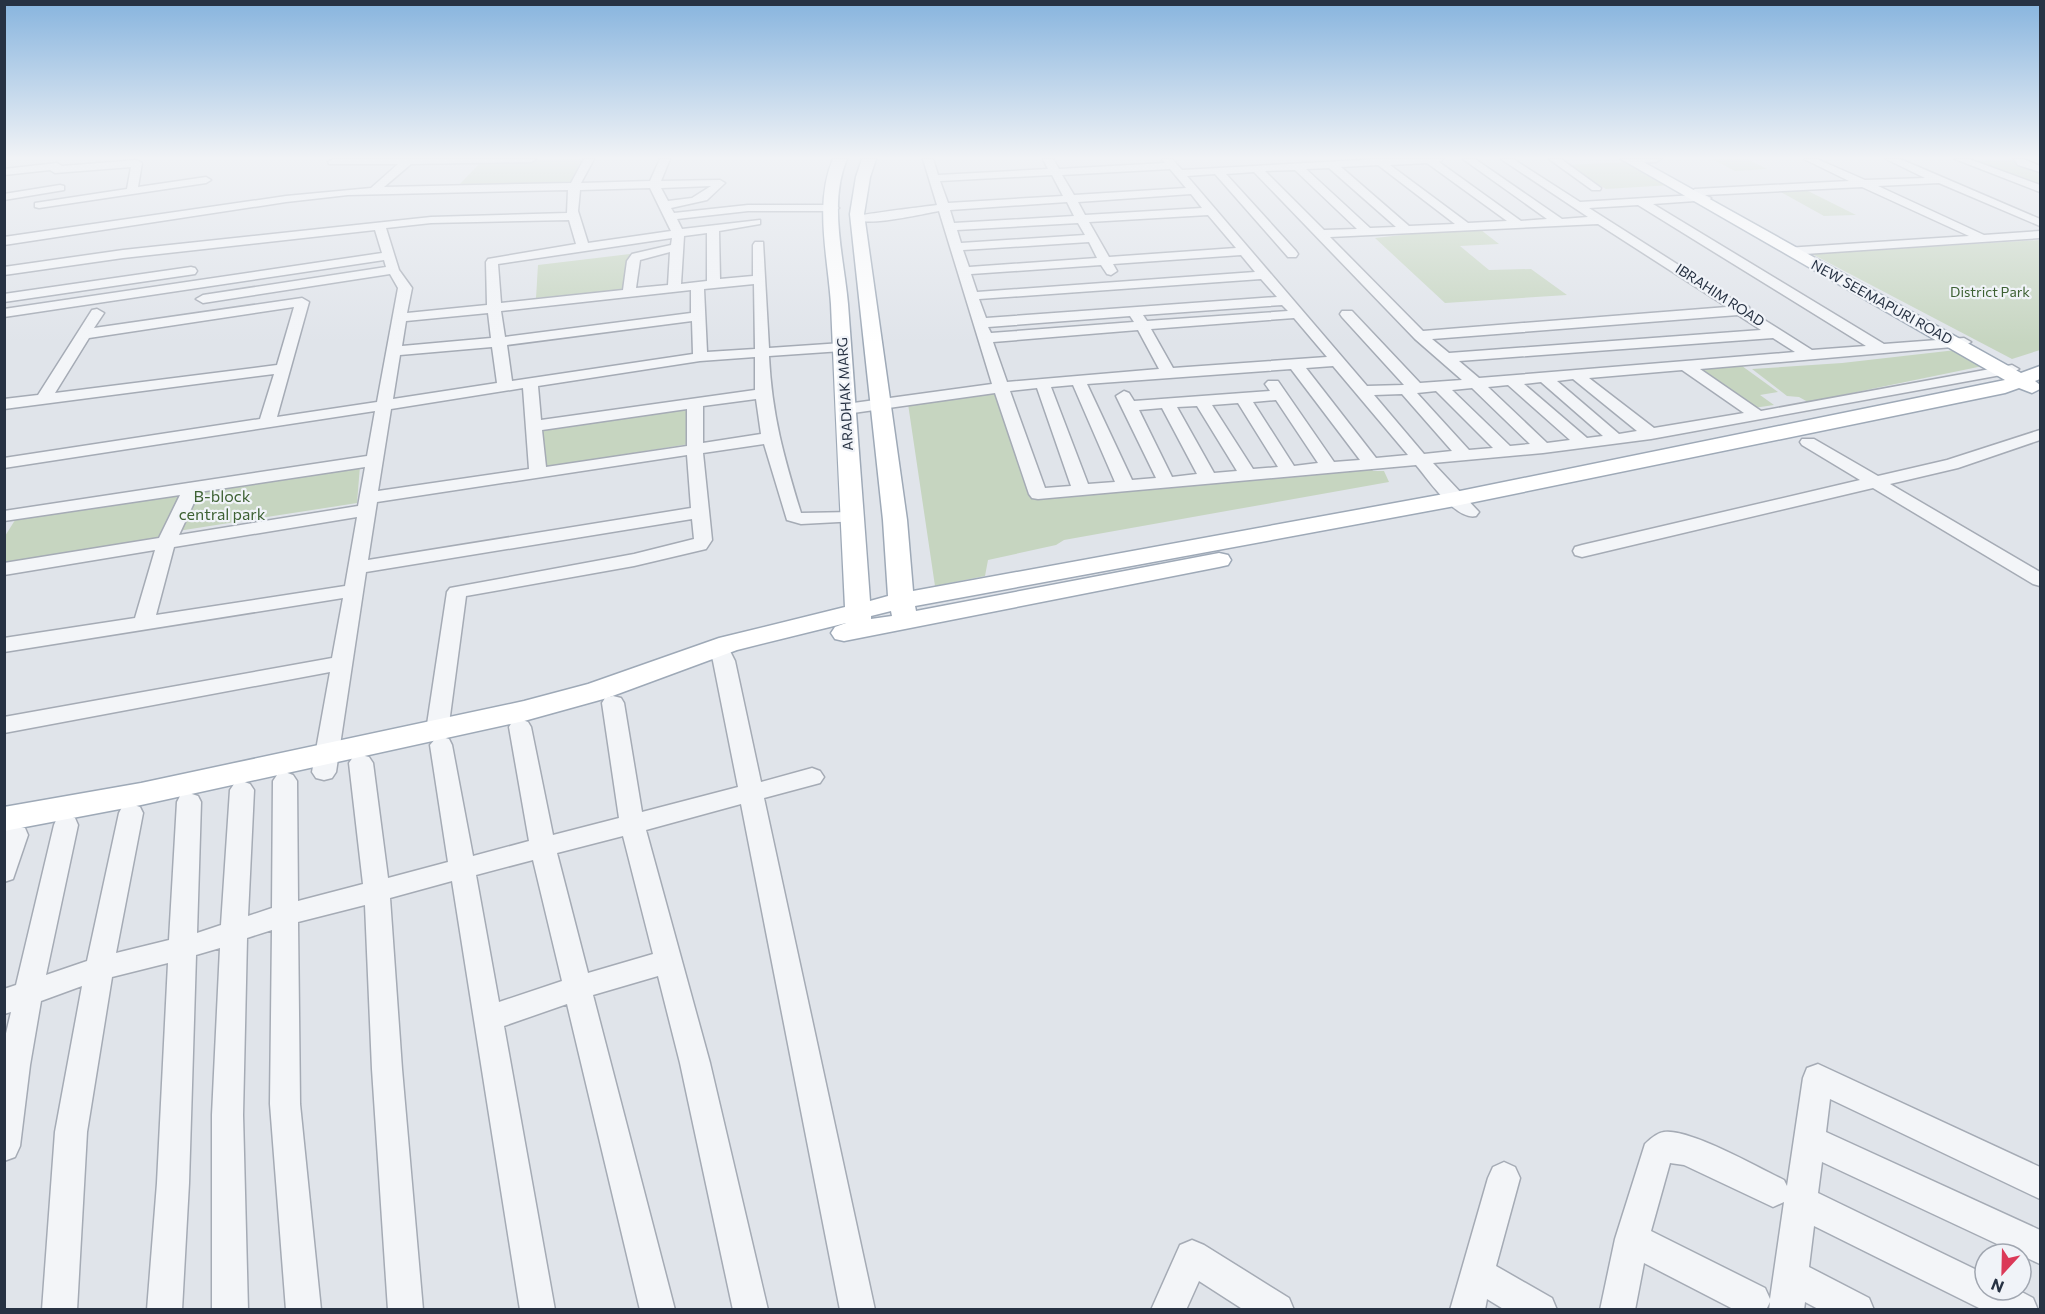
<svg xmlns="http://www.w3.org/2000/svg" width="2045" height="1314" font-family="Commissioner,sans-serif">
<rect width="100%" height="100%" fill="#e0e4ea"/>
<!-- green -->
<g fill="#c6d5c0">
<path d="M582 159 570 182 457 187 483 160Z"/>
<path d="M1712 159H1747L1767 169 1735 171Z"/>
<path d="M2015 159 2040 169V188L1974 162Z"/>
<path d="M1628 162 1671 185 1606 189 1567 165Z"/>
<path d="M1806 190 1856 215 1824 216 1779 191Z"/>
<path d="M1457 229 1481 230 1499 244 1460 246 1489 270 1531 269 1567 295 1445 303 1375 238Z"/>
<path d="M2040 240V350L2012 359 1812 254Z"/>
<path d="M630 254 627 289 536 298 538 265Z"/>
<path d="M1956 350 1983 366 1808 402 1799 397 1787 396 1752 369 1842 363Z"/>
<path d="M1742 366 1778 392 1760 395 1774 405 1740 410 1688 369Z"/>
<path d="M998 390 1033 494 1371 467 1373 471H1384L1389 482 1064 540 1056 545 988 560 985 576 935 586 907 397Z"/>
<path d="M690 408 689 444 546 467 542 429Z"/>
<path d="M360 466 357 503 178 531 197 490Z"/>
<path d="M184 491 157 540 5 566V536L17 517Z"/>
</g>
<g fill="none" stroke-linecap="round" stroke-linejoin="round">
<defs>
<g id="minor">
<path d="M333 159H536L531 162 411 164 384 187 571 183 584 159H594L581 183 650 181 660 159H670L661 181 720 180 725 183 707 200 671 208 674 213 748 205H833L839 208 833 211H748L677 219 682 229 760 220V224L719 231 720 279 753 276V245L755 242H763L769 348 842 343 849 347 842 351 769 356C772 416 784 457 801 513L852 512 858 513 861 517 858 521 801 524 787 520 764 444 703 453 712 540 706 549 634 566 466 596 448 731 442 737 449 739 452 745 473 856 529 841 509 727 512 722 520 719 528 722 531 727 553 835 619 818 602 703 605 698 613 696 621 698 624 703 642 812 738 787 713 661 709 648 712 643 719 641 726 643 735 661 761 782 812 768 820 771 824 777 820 783 764 798 875 1310H840L741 804 646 830 710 1063 768 1310H733L680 1063 658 976 593 995 675 1310H640L567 1004 504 1026 555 1310H520L452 881 390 898 402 1069 423 1310H388L372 1069 365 905 298 922 300 1104 321 1310H286L270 1104 272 930 247 938 243 1115 248 1310H212V1115L220 948 196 955 189 1183 182 1310H147L157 1183 168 963 112 977 87 1132 77 1310H42L55 1132 82 986 41 1001 30 1065 20 1146 15 1157 4 1161V1042L11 1012 4 1014V989L16 985 54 825 57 818 66 816 75 818 78 825 46 975 87 961 119 813 122 807 131 804 140 807 143 813 116 953 169 940 177 802 180 796 189 793 198 796 201 802 197 933 221 925 230 790 234 784 242 781 250 784 254 790 248 916 272 908 273 781 277 775 285 772 293 775 297 781 298 901 363 884 349 763 353 757 361 755 369 757 373 763 388 878 448 862 430 745 436 738 429 737 426 731 447 592 450 588 634 554 694 539 692 519 366 572 336 772 332 778 324 780 316 778 312 772 330 672 4 733V717L332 658 343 598 4 652V638L135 618 155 550 4 575V563L159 538 180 495 4 521V511L367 456 375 411 4 468V458L260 419 274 374 4 409V399L38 395 92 310 97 309 104 313 94 328 302 298 309 302 277 417 377 402 398 288 390 274 203 303 196 299 203 295 386 267 384 260 4 317V309L382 253 375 230 123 258 4 275V267L123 250 431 217 567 213 568 190 348 195 286 202 4 245V237L286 196 371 188 398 164H329L328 162ZM711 186 692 198 668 201 661 188ZM650 188 671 231 588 243 578 211 580 190ZM569 220 576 244 488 259 486 262 487 305 407 313 412 288 399 270 386 228 431 223ZM707 233V281L681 284 684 236ZM672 238 671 245 632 254 627 261 623 290 501 303 498 264ZM670 252 668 285 636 288 640 260ZM754 284 755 349 707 352 704 289ZM691 290V313L505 337 501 311ZM294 307 277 365 55 393 89 338ZM488 313 491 338 402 346 406 321ZM692 321 693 354 512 381 507 345ZM492 347 497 383 393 399 400 355ZM755 357V390L541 420 538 386 700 361ZM523 388 529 469 378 491 391 409ZM756 399 761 434 703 443V406ZM687 409V446L546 467 542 430ZM687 455 691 508 368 560 377 502ZM365 467 358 506 179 535 199 492ZM357 517 345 586 156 615 174 547ZM623 836 653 954 588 973 557 853ZM533 860 562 981 499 1002 476 875Z"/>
<path d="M923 159H933L938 175 1048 169 1043 159H1053L1059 169 1165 163 1162 159H1172L1182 170 1380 159H1443L1439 162 1521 221 1547 219 1463 159H1475L1562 219 1588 217 1501 159H1513L1580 202 1695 195 1690 192 1695 189 1849 181 1804 159H1817L1865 180 1925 178 1886 159H1900L2040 219V226L1939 183 1878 186 1984 235 2040 231V238L1790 255 1784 251 1786 248 1969 236 1862 187 1705 195 1711 198 1709 200 1653 204 1884 344 1964 338 1971 342 1964 346 1700 369 1761 411 2012 365 2019 369 2012 373 1651 439 1543 453 1433 463 1479 512 1476 516C1456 521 1428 479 1416 465L1038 499 1032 498 1029 494 995 393 846 414 838 409 846 404 992 384 939 211C922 214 864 228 852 218 857 214 924 207 937 205ZM1427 163 1507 221 1468 223 1390 165ZM1378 165 1455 224 1409 226 1341 167ZM1329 168 1396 227 1370 228 1306 169ZM1170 169 1186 188 1074 195 1062 175ZM1295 170 1357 229 1324 230 1265 171ZM1254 172 1415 339 1462 380 1420 383 1352 311H1342L1340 314 1342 317 1404 385 1367 386 1187 176 1215 174 1288 257H1296L1298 254 1296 251 1226 174ZM1052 175 1063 196 948 203 940 181ZM1191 194 1202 208 1085 215 1078 202ZM1067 202 1074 216 954 223 950 210ZM1638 205 1866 346 1812 350 1750 311 1749 307 1743 306 1589 208ZM1208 215 1236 248 1109 257 1089 222ZM1078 223 1085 235 961 243 957 230ZM1598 224 1727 307 1423 331 1330 237ZM1089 242 1097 258 969 267 963 250ZM1241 255 1255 272 977 292 971 274 1101 265 1107 274 1111 275 1117 271 1113 264ZM1261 279 1277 297 986 318 979 299ZM1282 305 1288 311 1147 321 1143 315ZM1738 315 1761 330 1449 353 1432 339ZM1130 316 1134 322 991 333 988 327ZM1294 318 1327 357 1173 368 1151 329ZM1138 330 1159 369 1007 382 993 342ZM1773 338 1795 352 1479 378 1459 361ZM1333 366 1408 455 1376 458 1306 368ZM1291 369 1360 460 1334 462 1278 381H1268L1265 384 1270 391 1134 401 1129 393 1124 391 1116 396 1156 478 1132 480 1087 384ZM1682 370 1744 413 1654 428 1589 378ZM1573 379 1637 431 1619 434 1557 381ZM1541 382 1603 436 1587 438 1524 384ZM1073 385 1115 482 1088 484 1051 387ZM1508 385 1570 440 1547 443 1488 387ZM1037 388 1071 486 1045 488 1010 391ZM1472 388 1530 444 1510 446 1452 390ZM1436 391 1493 448 1469 450 1417 393ZM1402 394 1452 451 1424 454 1374 395ZM1276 400 1318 463 1294 466 1253 402ZM1238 403 1278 467 1253 469 1212 405ZM1197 406 1237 471 1214 473 1177 407ZM1162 408 1197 474 1172 477 1139 410Z"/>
<path d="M1549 159H1561L1601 188 1600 190H1592Z"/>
<path d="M1626 159H1661L1656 162 1630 163Z"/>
<path d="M1955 159H1969L2040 185V192Z"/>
<path d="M2014 159H2024L2040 166V172L2018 165Z"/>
<path d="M137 160 142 163 138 187 206 177 211 180 206 183 39 208 35 207V203L127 189 131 167 55 173 50 170 4 175V169L57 163 62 166Z"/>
<path d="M60 185 64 186V190L4 200V194Z"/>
<path d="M191 267 195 268 197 271 195 274 4 302V294Z"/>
<path d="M2040 430V440L1958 468 1890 484 2040 572V586L2033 584 1873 488 1582 557 1575 555 1573 551 1575 547 1582 545 1860 480 1802 445 1800 442 1802 439H1814L1878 476 1947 460Z"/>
<path d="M16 826 25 828 28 835 13 879 4 882V833L7 828Z"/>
<path d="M1818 1064 2040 1167V1199L1830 1099 1826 1132 2040 1230V1264L1822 1162 1818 1193 1985 1274V1290H2018L2033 1298 2038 1310H1983L1814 1226 1809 1267 1869 1298 1874 1310H1820L1805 1302 1804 1310H1769L1770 1302 1766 1310H1735L1644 1263 1635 1310H1600L1615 1239 1645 1144C1650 1139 1657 1133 1664 1132 1689 1128 1759 1168 1784 1180L1787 1186 1803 1078 1807 1068ZM1670 1163 1684 1165 1773 1207 1784 1202 1770 1299 1765 1288 1651 1231Z"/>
<path d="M1504 1162 1515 1167 1520 1178 1496 1266 1552 1298 1557 1310H1505L1487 1299 1485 1310H1450L1488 1178 1493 1167Z"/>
<path d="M1192 1240 1204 1245 1289 1298 1294 1310H1244L1199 1281 1186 1310H1151L1180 1245Z"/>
</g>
<path id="major" d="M833 159H847C828 203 844 258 848 304 855 403 863 502 870 601L888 596 883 520 850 214 856 177 862 159H876L870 177 864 214 907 520 913 591 1455 492 2005 380 1621 159H1638L2021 373 2040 366V379L2035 381 2040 385V389L2032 393 2019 388 2005 393 1455 506 915 606 916 611 1219 553 1228 555 1231 560 1228 565 1219 567 844 641 835 639 831 633 835 627 846 623 737 650 607 698 524 721 141 805 4 831V807L141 783 524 701 588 684 719 638 845 607C840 506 835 405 831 304 828 258 814 203 833 159ZM891 611 892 616 871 619V616Z"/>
</defs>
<!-- minor casing -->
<use href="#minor" stroke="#a5abb5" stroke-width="3"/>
<!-- major casing -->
<use href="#major" stroke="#9ea9b7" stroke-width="3"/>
<!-- minor -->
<use href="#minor" fill="#f3f5f8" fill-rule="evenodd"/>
<!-- major -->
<use href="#major" fill="#fff" fill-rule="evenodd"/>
</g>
<!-- sky -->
<linearGradient id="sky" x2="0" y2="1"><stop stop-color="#87b4de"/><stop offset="0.46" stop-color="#f1f3f6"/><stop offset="1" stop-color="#f1f3f6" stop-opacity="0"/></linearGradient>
<rect width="2045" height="343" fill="url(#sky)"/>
<g text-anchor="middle" stroke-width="4.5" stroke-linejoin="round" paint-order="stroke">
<!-- far-park labels -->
<g font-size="14" fill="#3d6133" stroke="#f0f3f8">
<text x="1990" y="297">District Park</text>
</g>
<!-- far-street labels -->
<g font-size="14" fill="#273243" stroke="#f0f3f8">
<text transform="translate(1720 295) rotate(33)" y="5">IBRAHIM ROAD</text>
<text transform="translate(1882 302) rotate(29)" y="5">NEW SEEMAPURI ROAD</text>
<text transform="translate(845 394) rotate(-93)" y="5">ARADHAK MARG</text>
</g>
<!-- park labels -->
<g font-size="16" fill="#3d6133" stroke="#f0f3f8">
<text x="222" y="502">B-block<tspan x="222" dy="18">central park</tspan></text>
</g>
</g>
<!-- border -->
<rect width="2045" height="1314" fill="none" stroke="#273243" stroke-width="12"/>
<!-- north arrow -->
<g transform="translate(2003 1272) rotate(202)"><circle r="28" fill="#f0f3f8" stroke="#a0a6b0" stroke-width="1.5"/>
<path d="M0-4.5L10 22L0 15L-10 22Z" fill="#db3958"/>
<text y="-9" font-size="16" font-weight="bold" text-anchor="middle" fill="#273243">N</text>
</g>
</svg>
